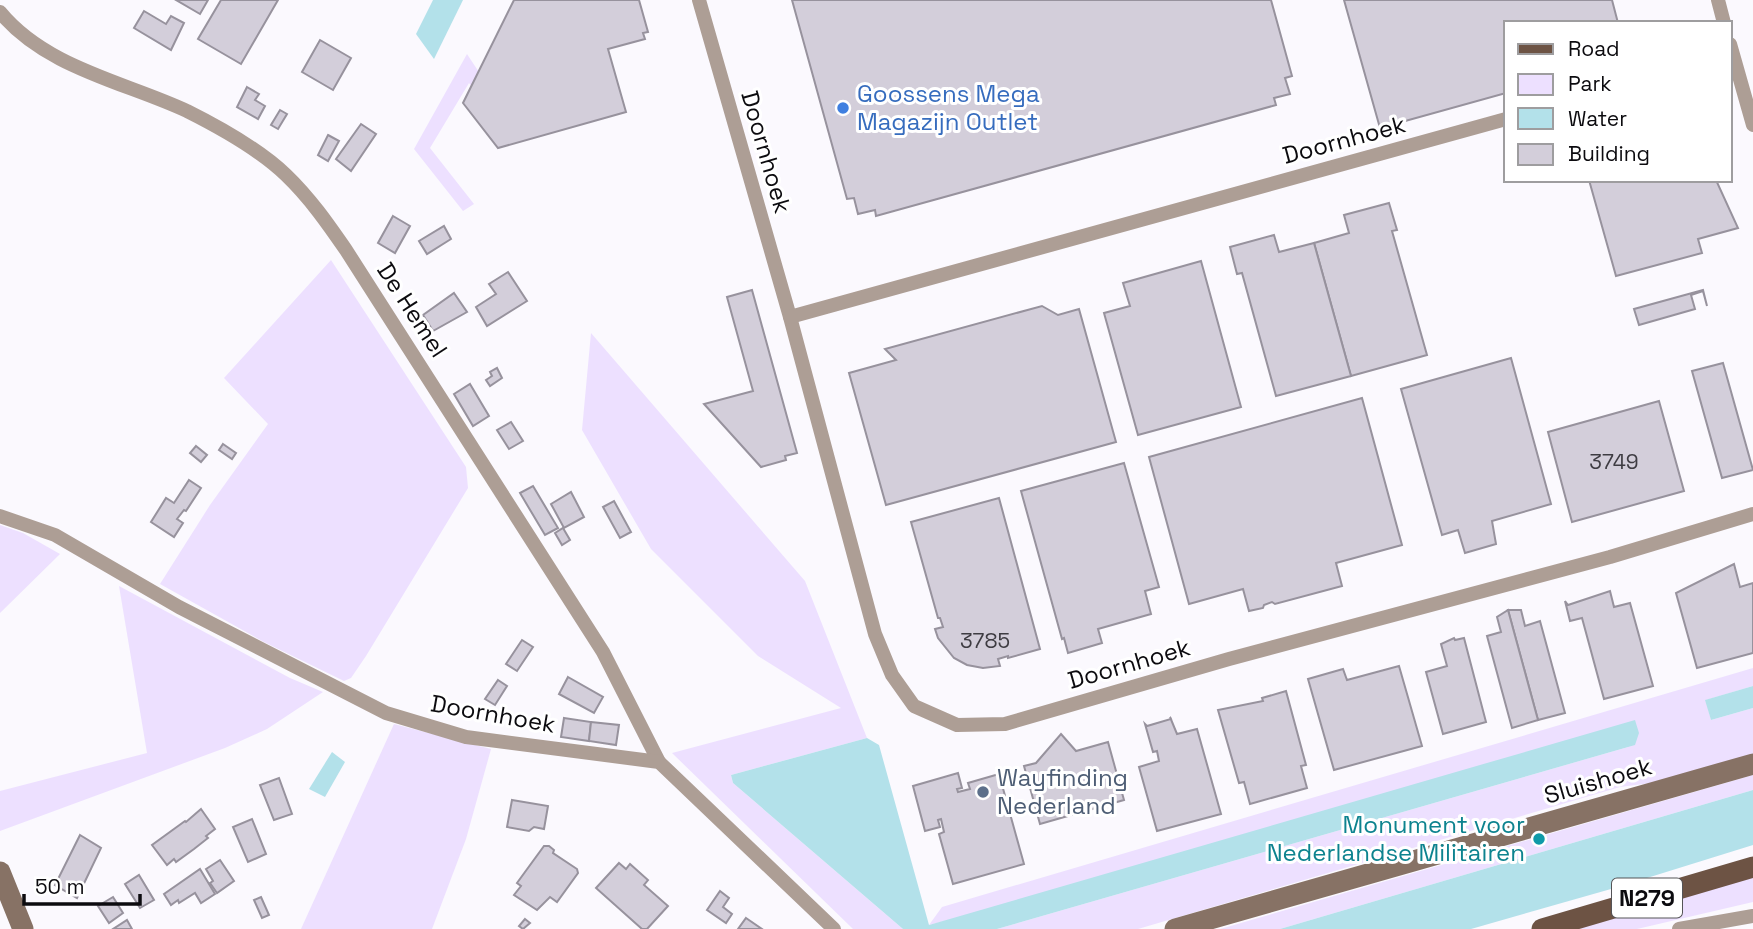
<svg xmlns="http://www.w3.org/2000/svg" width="1753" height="929" font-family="'Space Grotesk',sans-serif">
<rect width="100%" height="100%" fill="#fbf9fe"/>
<!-- green -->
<g fill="#ede0ff">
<path d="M467 54 519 133 510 139 469 83 430 148 474 204 463 211 414 149Z"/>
<path d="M331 260 466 467 468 488 366 656 351 678 344 681 264 642 160 584 210 505 268 424 224 378Z"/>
<path d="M591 333 805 581 867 738 731 775 733 783 903 929H853L672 753 841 708 758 656 651 549 582 430Z"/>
<path d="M0 525 23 533 60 554 0 613Z"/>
<path d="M119 586 290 678 323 692 267 729 225 748 0 831V791L147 753Z"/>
<path d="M1753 668V686L1706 700 1711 720 1753 708V758L1683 779 1620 787 1138 929H997L1635 745 929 925 942 907Z"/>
<path d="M394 724 491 749 466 839 432 929H301Z"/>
<path d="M1753 775V790L1280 929H1220Z"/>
<path d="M1753 874V902L1637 929H1567Z"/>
</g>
<!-- water -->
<g fill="#b3e1ea">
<path d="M433 0H463L434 59 416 34Z"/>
<path d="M1753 686V708L1711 720 1705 700Z"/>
<path d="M1635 720 1639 733 1635 745 997 929H903L733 783 731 775 867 738 879 745 929 925Z"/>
<path d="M332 752 345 762 325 797 309 789Z"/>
<path d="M1753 790V845L1618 887 1471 929H1280Z"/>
</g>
<!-- building -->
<g fill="#d3ceda" stroke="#97929d" stroke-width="2">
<path d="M176 0H208L200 14Z"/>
<path d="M221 0H278L241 64 198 39Z"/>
<path d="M514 0H639L648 32 643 33 645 39 608 49 626 112 498 148 463 103Z"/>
<path d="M792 0H1271L1292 76 1285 78 1290 94 1274 98 1276 105 876 216 875 210 858 214 854 198 847 199Z"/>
<path d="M1344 0H1612L1618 23H1506V93L1380 128Z"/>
<path d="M144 11 166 24 171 16 184 23 171 50 134 28Z"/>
<path d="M320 40 351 58 333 90 302 72Z"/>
<path d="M247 87 259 94 255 100 265 106 258 119 237 107Z"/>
<path d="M280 110 287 114 278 129 271 125Z"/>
<path d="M361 124 376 134 351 171 336 159Z"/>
<path d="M328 135 339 141 328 161 318 155Z"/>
<path d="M1589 180H1716L1738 228 1698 239 1702 253 1616 276Z"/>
<path d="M1389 203 1397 230 1392 231 1427 355 1351 376 1314 243 1349 233 1344 215Z"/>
<path d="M393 216 410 226 395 253 378 243Z"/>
<path d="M444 226 451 239 427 254 419 241Z"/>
<path d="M1274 235 1279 252 1314 243 1351 376 1276 396 1242 273 1237 274 1230 247Z"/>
<path d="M1201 261 1241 407 1138 435 1104 313 1130 306 1123 283Z"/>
<path d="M508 272 527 301 487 326 476 307 496 294 489 284Z"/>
<path d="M752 290 797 453 785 456 786 460 761 467 704 404 753 391 727 297Z"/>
<path d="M1703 290 1707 306 1703 291 1691 295 1695 309 1639 325 1634 309Z"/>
<path d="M454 293 467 312 433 331 423 315Z"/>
<path d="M1042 306 1058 315 1079 309 1116 442 886 505 849 373 896 360 885 349Z"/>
<path d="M1511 358 1551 504 1492 521 1496 544 1465 553 1458 530 1442 535 1401 389Z"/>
<path d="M1723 363 1753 470 1722 478 1692 371Z"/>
<path d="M497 368 502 378 490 386 486 380 492 376 490 372Z"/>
<path d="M470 384 489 416 473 426 454 394Z"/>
<path d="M1362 398 1402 545 1336 563 1342 586 1275 604 1272 602 1264 605 1263 608 1249 611 1243 589 1189 604 1149 457Z"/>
<path d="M1659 401 1684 491 1572 522 1548 432Z"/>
<path d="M511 422 523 441 509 449 497 430Z"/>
<path d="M223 444 236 453 232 459 219 450Z"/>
<path d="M196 446 207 455 201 462 190 453Z"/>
<path d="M1124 463 1159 587 1145 591 1151 614 1098 629 1102 643 1068 653 1064 638 1062 639 1021 491Z"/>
<path d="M189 480 201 488 186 511 184 510 177 519 183 523 174 537 151 522 166 498 174 503Z"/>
<path d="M533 486 558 528 545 535 520 493Z"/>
<path d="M571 492 584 517 564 528 551 504Z"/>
<path d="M999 498 1040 649 1008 658V656L998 659 1000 666 983 668 967 665 954 658 938 638 935 629 943 627 940 618H938L911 522Z"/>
<path d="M614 501 631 532 620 538 603 507Z"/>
<path d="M563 528 570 540 562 545 555 533Z"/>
<path d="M1734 564 1740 587 1753 583V653L1697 668 1676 593Z"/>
<path d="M1610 591 1614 607 1630 603 1653 686 1604 699 1582 618 1570 621 1565 601 1568 605Z"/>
<path d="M1508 610H1521L1525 626 1540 621 1565 713 1538 720Z"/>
<path d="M1508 610 1538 720 1512 728 1487 636 1501 632 1497 617Z"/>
<path d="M1454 638 1455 640 1464 638 1486 722 1443 734 1426 672 1447 666 1441 644Z"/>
<path d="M522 640 533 647 517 671 506 664Z"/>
<path d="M1399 666 1422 746 1334 770 1308 679 1343 669 1347 680Z"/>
<path d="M568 677 603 697 594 713 559 694Z"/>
<path d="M498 680 507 686 495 705 485 699Z"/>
<path d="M1286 691 1306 765 1301 766 1307 788 1250 804 1244 782 1239 783 1218 710 1263 701 1262 698Z"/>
<path d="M1170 717 1177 734 1197 729 1221 814 1157 831 1139 767 1159 761 1157 751 1153 752 1145 724 1147 726 1171 719Z"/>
<path d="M564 718 591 722 589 741 561 737Z"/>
<path d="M591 722 619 725 616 745 589 741Z"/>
<path d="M1061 734 1076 751 1108 742 1124 800 1040 824 1024 766 1036 763Z"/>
<path d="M958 773 962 788 957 789 958 792 970 789 968 783 999 774 1024 864 953 884 939 834 944 832 941 819 938 820 940 827 925 831 913 786Z"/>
<path d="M279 778 292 814 274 820 260 785Z"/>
<path d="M512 800 548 806 544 829 534 827 529 831 507 827Z"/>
<path d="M201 809 215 829 206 836 208 838 194 849 176 862 174 859 167 865 152 845 185 821 186 822Z"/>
<path d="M252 819 266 854 248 862 233 827Z"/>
<path d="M80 835 101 848 77 898 55 885Z"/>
<path d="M544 846H549L554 850 553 853 577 869 578 873 557 902 550 897 537 910 514 895 521 886 517 883Z"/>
<path d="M220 860 234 881 217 893 210 883 213 881 206 869Z"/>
<path d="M619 863 626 869 630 864 648 880 644 885 668 906 647 929H642L596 888Z"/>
<path d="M200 869 215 894 201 903 195 893 179 903 178 900 171 905 164 894Z"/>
<path d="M139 875 154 900 140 908 125 884Z"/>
<path d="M720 891 729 898 723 907 732 914 726 923 707 910Z"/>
<path d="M113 897 123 913 109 923 98 906Z"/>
<path d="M261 897 269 915 262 918 254 900Z"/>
<path d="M746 918 762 929H738Z"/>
<path d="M525 919 530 923 523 929 519 926Z"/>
<path d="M127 920 132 929H113Z"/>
</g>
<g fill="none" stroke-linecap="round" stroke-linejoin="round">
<!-- street -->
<g stroke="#ad9e95" stroke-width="14">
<path d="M699 0 790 317 875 634 892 675 914 706 957 725 1005 724 1229 659 1610 557 1753 514"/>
<path d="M1718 0 1724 23"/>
<path d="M0 12C46 68 125 82 187 111 221 128 259 149 286 175 310 198 328 224 346 250L603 652 659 762"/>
<path d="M1730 44 1753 125"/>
<path d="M790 317 1506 119"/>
<path d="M0 516 55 535 179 607 386 713 466 737 659 762 834 929"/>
<path d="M1679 929 1753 916"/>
</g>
<!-- secondary -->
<g stroke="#877265" stroke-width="21">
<path d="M0 872 23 929"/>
<path d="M1175 929 1753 764"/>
</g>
<!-- primary -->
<path stroke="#6d5344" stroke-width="21" d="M1542 929 1753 867"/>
</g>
<!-- markers -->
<circle fill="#3f7fe0" stroke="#fff" stroke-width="2.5" cx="843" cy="108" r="7"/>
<circle fill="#5c6f8a" stroke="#fff" stroke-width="2.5" cx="983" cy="792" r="7"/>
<circle fill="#0f9aa8" stroke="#fff" stroke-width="2.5" cx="1539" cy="839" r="7"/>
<g text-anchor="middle" stroke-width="6" stroke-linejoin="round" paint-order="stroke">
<!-- number labels -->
<g font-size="21" fill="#3e3c42">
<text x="1614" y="469">3749</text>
<text x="985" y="648">3785</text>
</g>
<!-- shield labels -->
<rect fill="#fff" stroke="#555457" stroke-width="2" x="1612" y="878.5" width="70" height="39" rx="5"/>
<g font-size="23" font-weight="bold" fill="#0c0b0f">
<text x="1647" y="906">N279</text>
</g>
<!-- shop labels -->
<g font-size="24" fill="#366cbe" stroke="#fff" text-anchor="start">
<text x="857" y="102">Goossens Mega<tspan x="857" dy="28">Magazijn Outlet</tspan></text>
</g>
<!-- street labels -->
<g font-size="24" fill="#0c0b0f" stroke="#fff">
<text transform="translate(1344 140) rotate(-15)" y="8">Doornhoek</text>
<text transform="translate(766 152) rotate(74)" y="8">Doornhoek</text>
<text transform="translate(412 310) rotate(57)" y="8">De Hemel</text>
<text transform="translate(1129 664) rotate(-16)" y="8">Doornhoek</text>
<text transform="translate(493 714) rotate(10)" y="8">Doornhoek</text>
<text transform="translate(1598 781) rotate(-16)" y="8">Sluishoek</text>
</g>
<!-- service labels -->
<g font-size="24" fill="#4e5e75" stroke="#fff" text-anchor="start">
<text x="997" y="786">Wayfinding<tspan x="997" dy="28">Nederland</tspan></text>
</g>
<!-- culture labels -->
<g font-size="24" fill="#0d838f" stroke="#fff" text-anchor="end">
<text x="1525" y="833">Monument voor<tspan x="1525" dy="28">Nederlandse Militairen</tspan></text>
</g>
</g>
<!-- legend -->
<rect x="1504" y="21" width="228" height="161" fill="#ffffff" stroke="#9e9d9f" stroke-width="2"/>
<rect x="1518" y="44" width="35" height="10" fill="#6d5344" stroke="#9e9d9f" stroke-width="2"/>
<text x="1568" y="56" font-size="21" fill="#0c0b0f">Road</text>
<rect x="1518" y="74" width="35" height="21" fill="#ede0ff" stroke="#9e9d9f" stroke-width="2"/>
<text x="1568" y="91" font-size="21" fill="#0c0b0f">Park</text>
<rect x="1518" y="108" width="35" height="21" fill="#b3e1ea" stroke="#9e9d9f" stroke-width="2"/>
<text x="1568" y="126" font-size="21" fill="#0c0b0f">Water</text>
<rect x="1518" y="144" width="35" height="21" fill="#d3ceda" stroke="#9e9d9f" stroke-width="2"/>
<text x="1568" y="161" font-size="21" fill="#0c0b0f">Building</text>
<!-- scale -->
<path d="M24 894v10h116v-10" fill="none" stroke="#0c0b0f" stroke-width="3.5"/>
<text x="35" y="894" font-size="21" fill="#0c0b0f" stroke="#ffffff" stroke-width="5" paint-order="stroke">50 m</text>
</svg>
